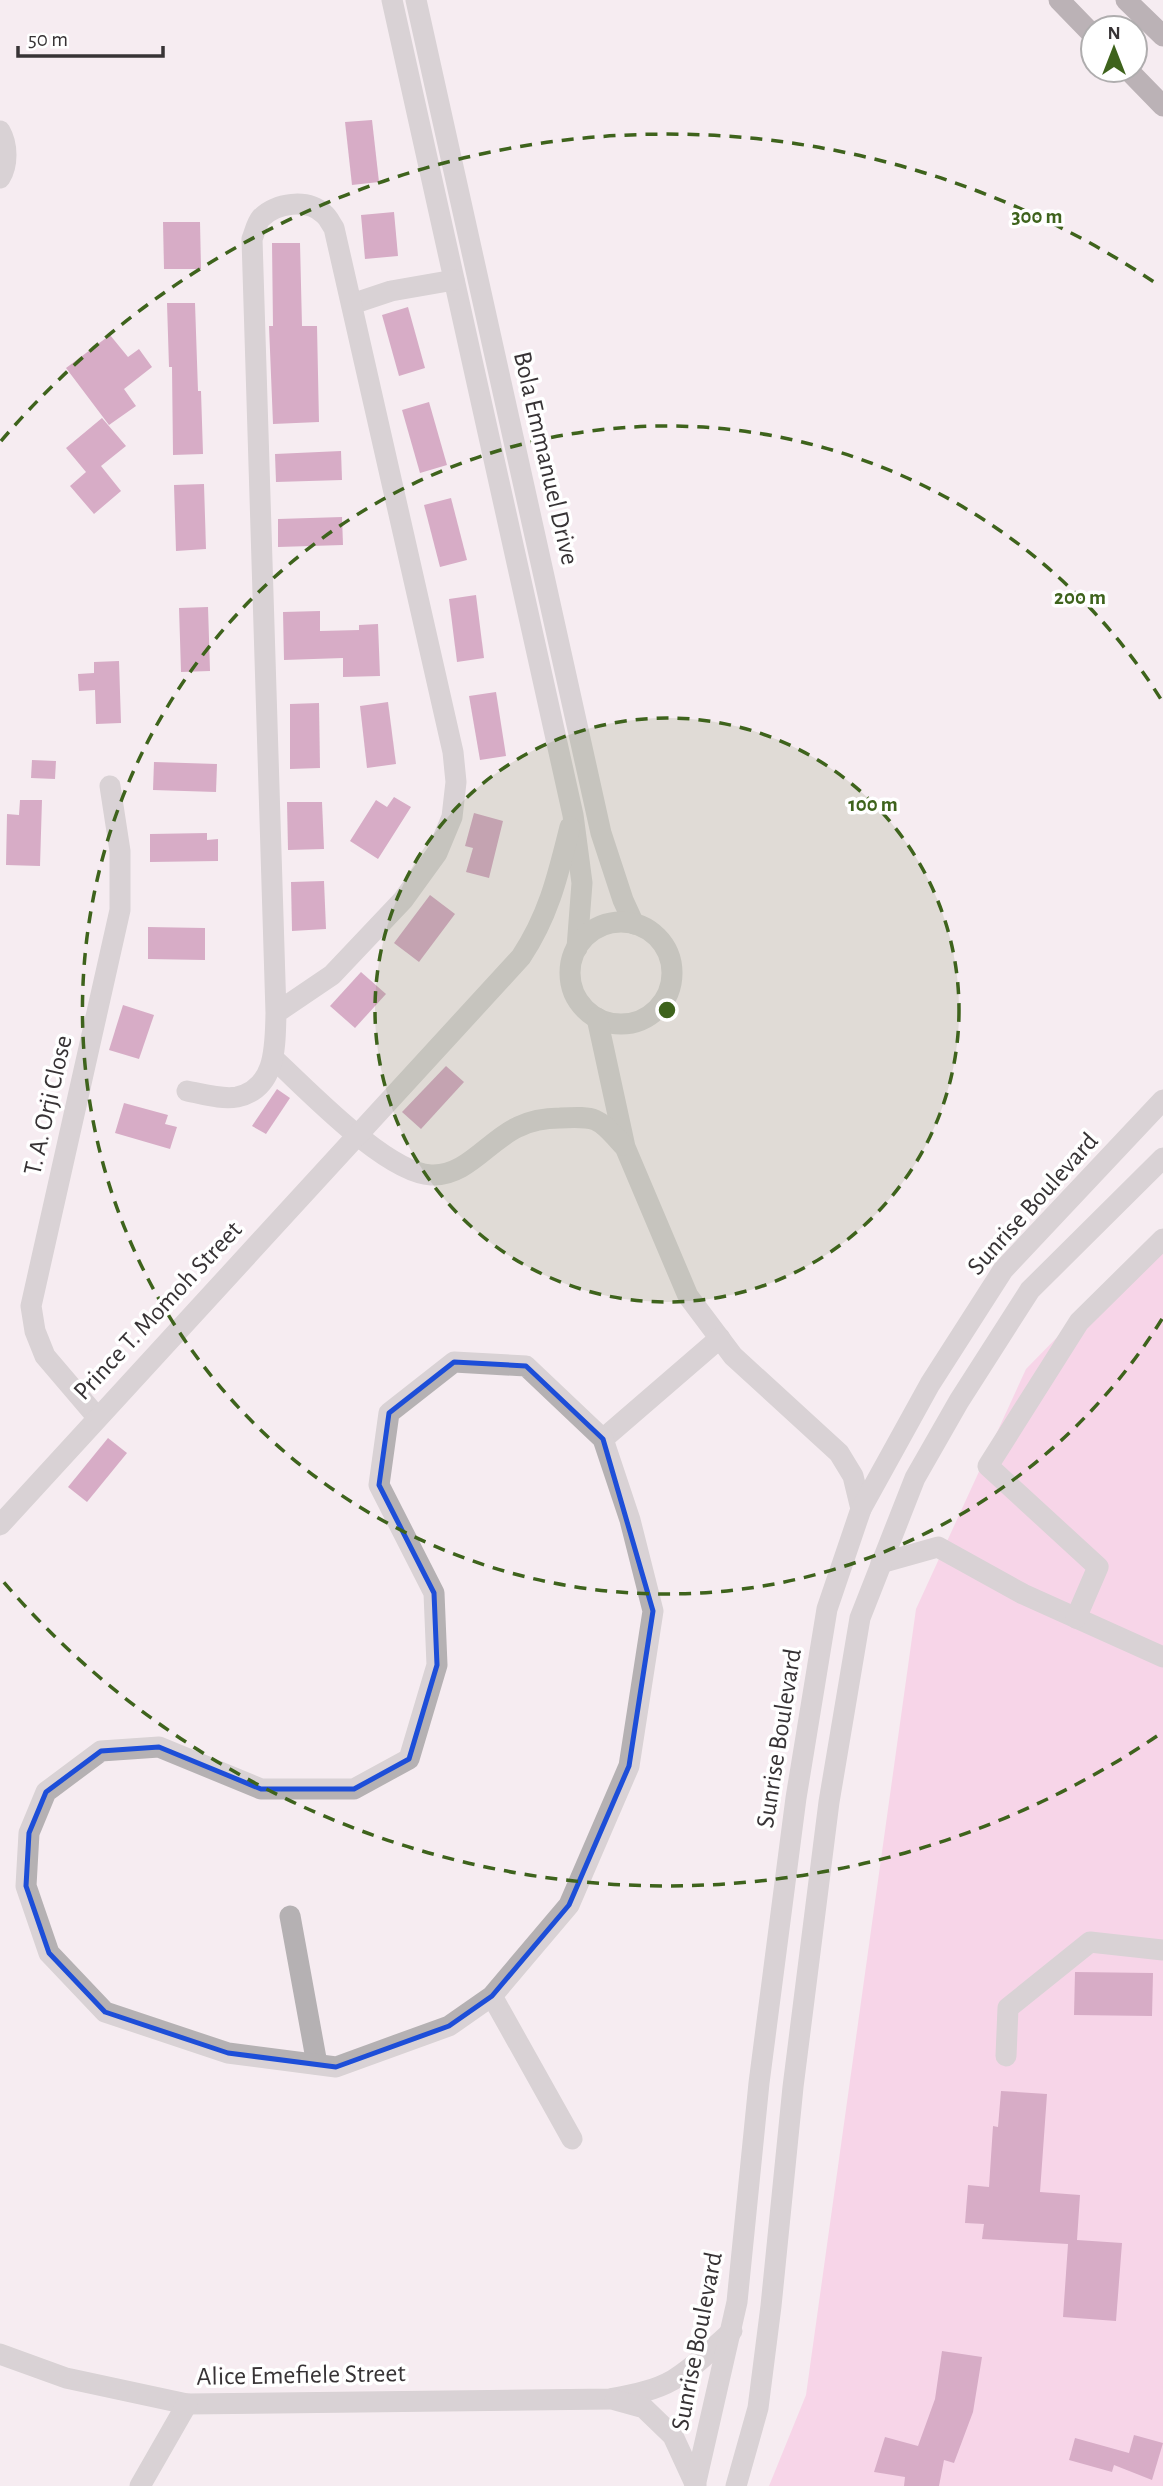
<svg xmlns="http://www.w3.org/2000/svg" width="1163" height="2486" font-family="'Alegreya Sans',sans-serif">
<rect width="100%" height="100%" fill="#f6ecf1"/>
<!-- grass -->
<path fill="#f8b9de" d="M1163 1229V2486H769L806 2395 916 1609 1026 1369Z"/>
<!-- building -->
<g fill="#b15e93">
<path d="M372 120 379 182 352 185 345 122Z"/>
<path d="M394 212 398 256 365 259 361 215Z"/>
<path d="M163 222H200L201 269H164Z"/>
<path d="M272 243H300L302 326H317L319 422 273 424 269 326H273Z"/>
<path d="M167 303H195L198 391H201L203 454 173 455 172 367H169Z"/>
<path d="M408 307 425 368 399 376 382 315Z"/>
<path d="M110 335 128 357 139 349 152 367 124 389 136 406 109 425 66 368Z"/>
<path d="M429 402 447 465 420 473 402 410Z"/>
<path d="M102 418 126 446 101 466 121 491 94 514 70 486 86 472 66 448Z"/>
<path d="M341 451 342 480 276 482 275 454Z"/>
<path d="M204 484 206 549 176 551 174 485Z"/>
<path d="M451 498 467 560 440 567 424 505Z"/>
<path d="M342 517 343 545 278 547V519Z"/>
<path d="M476 595 484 658 457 662 449 599Z"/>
<path d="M208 607 210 671 181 672 179 608Z"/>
<path d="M320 611V631L359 630V625L378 624 380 676 343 677V658L284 660 283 612Z"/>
<path d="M119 661 121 723 96 724 95 690 79 691 78 674 94 673V662Z"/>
<path d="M496 692 506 756 480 760 469 696Z"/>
<path d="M388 702 396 764 367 768 360 706Z"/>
<path d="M319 703 320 768 290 769V704Z"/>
<path d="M32 760 56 761 55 779 31 778Z"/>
<path d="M154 762 217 764 216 792 153 790Z"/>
<path d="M394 797 411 807 378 859 350 841 376 800 387 807Z"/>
<path d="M20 800H42L40 866 6 865 7 814 19 815Z"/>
<path d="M287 802H322L324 849 288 850Z"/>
<path d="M474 813 503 821 489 878 466 872 473 848 465 846Z"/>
<path d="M207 833V840L218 839V861L150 862V834Z"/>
<path d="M324 881 326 929 292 931 291 882Z"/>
<path d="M430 895 455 914 419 962 394 943Z"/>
<path d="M148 927 205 928V960L148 959Z"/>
<path d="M361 972 386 994 355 1028 330 1006Z"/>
<path d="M123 1005 154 1015 139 1059 109 1050Z"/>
<path d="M446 1066 464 1082 421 1129 402 1112Z"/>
<path d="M277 1089 290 1098 266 1134 252 1126Z"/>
<path d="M124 1103 168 1115 165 1124 177 1127 170 1149 115 1133Z"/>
<path d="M108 1438 127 1453 87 1502 68 1487Z"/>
<path d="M1075 1972 1153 1973 1152 2016 1074 2015Z"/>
<path d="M1001 2091 1047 2094 1040 2192 1080 2195 1077 2240 1122 2243 1116 2321 1063 2317 1068 2244 982 2239 984 2224 965 2223 968 2185 989 2187 993 2126 998 2127Z"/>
<path d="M942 2351 982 2357 973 2412 954 2463 944 2460 939 2486H904L905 2477 874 2472 885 2437 918 2446 935 2399Z"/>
<path d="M1134 2435 1163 2443 1152 2480 1114 2465 1112 2472 1069 2460 1075 2438 1129 2453Z"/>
</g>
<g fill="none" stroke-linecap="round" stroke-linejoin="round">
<!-- minor -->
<g stroke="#b5b1b3" stroke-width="21">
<path d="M392 0 573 815 582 883 577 948"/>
<path d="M416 0 601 833 623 900 634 924"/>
<path d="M0 131C8 145 8 165 0 178"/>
<path d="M352 304 391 291 454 280"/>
<circle cx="621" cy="973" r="51"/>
<path d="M597 1018 625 1147 688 1296 733 1356 839 1453 853 1476 861 1509"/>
<path d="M274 1059C308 1090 386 1173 431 1175 466 1177 489 1140 518 1127 530 1121 546 1118 560 1118 598 1116 598 1118 623 1145"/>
<path d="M187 1091C203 1094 222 1100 237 1097 277 1088 275 1045 276 1013L252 239C255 232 256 224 261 218 276 203 307 198 324 214 328 217 331 224 334 228L453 752 456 782 452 817 437 853 403 900 332 975 276 1013"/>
<path d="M97 1417 45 1356 35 1331 31 1306 120 910V851L110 786"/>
<path d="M603 1439 720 1338"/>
<path d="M0 1525 521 957C549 915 558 875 570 827"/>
<path d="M881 1563 938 1547 1023 1594 1163 1657"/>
<path d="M1076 1618 1098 1567 988 1466 1079 1322 1163 1239"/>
<path d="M290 1916 317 2064"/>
<path d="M492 1996 449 2026 336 2067 228 2053 105 2012 49 1953 26 1886 29 1833 46 1792 101 1751 159 1747 261 1789H354L409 1759 437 1665 434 1593 379 1485 389 1413 454 1362 526 1366 603 1439 630 1520 653 1611 629 1766 569 1905 492 1996 572 2139"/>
<path d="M1006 2056 1008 2008 1090 1942 1163 1950"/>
<path d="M0 2354 66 2378 187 2404 610 2399C631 2395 654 2391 673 2380 695 2367 713 2348 732 2331"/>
<path d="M615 2400 644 2408 673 2436 696 2486"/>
<path d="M140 2486 187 2404"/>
<path d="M695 2486 737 2302 759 2083 796 1798 827 1609 861 1509 930 1384 1003 1270 1163 1100"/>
<path d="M736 2486 758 2408 771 2306 793 2087 829 1802 860 1618 915 1478 959 1401 1030 1290 1163 1158"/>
</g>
<!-- highway -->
<g stroke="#736a6f" stroke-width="21">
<path d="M1059 0 1093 35"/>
<path d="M1126 0 1163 36"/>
<path d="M1128 70 1163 106"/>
</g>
</g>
<!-- marked area -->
<path d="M0 0H1163V2486H0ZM454 1362 526 1366 603 1439 653 1611 629 1766 569 1905 492 1996 449 2026 336 2067 228 2053 105 2012 49 1953 26 1886 29 1833 46 1792 101 1751 159 1747 261 1789H354L409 1759 437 1665 434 1593 379 1485 389 1413Z" fill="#f6ecf1" fill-opacity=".55" fill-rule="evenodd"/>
<path fill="none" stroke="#1d4ed8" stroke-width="5" stroke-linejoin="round" d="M454 1362 526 1366 603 1439 653 1611 629 1766 569 1905 492 1996 449 2026 336 2067 228 2053 105 2012 49 1953 26 1886 29 1833 46 1792 101 1751 159 1747 261 1789H354L409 1759 437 1665 434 1593 379 1485 389 1413Z"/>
<!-- distance rings -->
<circle cx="667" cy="1010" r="292" fill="#3e631c" fill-opacity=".12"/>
<g fill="none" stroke="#3e631c" stroke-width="3.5" stroke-dasharray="12 9">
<circle cx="667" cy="1010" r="292"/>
<path d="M1162 1319A584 584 0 1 1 1162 701"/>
<path d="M1157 1736A876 876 0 0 1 1 1579M1 441A876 876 0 0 1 1157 284"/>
</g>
<g text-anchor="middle" stroke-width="7" stroke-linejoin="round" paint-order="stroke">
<!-- street labels -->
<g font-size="26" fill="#373335" stroke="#fff">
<text transform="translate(547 458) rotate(77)" y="9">Bola Emmanuel Drive</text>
<text transform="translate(47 1105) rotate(-77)" y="9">T. A. Orji Close</text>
<text transform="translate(1032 1203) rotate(-48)" y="9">Sunrise Boulevard</text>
<text transform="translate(157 1310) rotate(-47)" y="9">Prince T. Momoh Street</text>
<text transform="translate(778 1738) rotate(-81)" y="9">Sunrise Boulevard</text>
<text transform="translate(696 2341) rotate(-79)" y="9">Sunrise Boulevard</text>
<text transform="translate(301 2374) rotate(-1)" y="9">Alice Emefiele Street</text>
</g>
</g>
<circle cx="667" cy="1010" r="10" fill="#3e631c" stroke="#fff" stroke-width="3.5"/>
<g font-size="21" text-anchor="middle" font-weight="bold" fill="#3e631c" stroke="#fff" stroke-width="7" stroke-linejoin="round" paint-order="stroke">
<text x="1037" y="223">300 m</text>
<text x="1080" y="604">200 m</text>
<text x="873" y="811">100 m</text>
</g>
<!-- north arrow -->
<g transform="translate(1114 49)"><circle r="33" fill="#ffffff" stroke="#afadae" stroke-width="2"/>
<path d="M0-5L12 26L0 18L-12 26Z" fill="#3e631c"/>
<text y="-10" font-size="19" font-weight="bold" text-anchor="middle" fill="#373335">N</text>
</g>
<!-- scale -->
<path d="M18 46v10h145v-10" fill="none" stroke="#373335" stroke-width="3.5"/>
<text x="28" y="46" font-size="21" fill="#373335" stroke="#ffffff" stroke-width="5" paint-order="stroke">50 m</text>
</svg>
